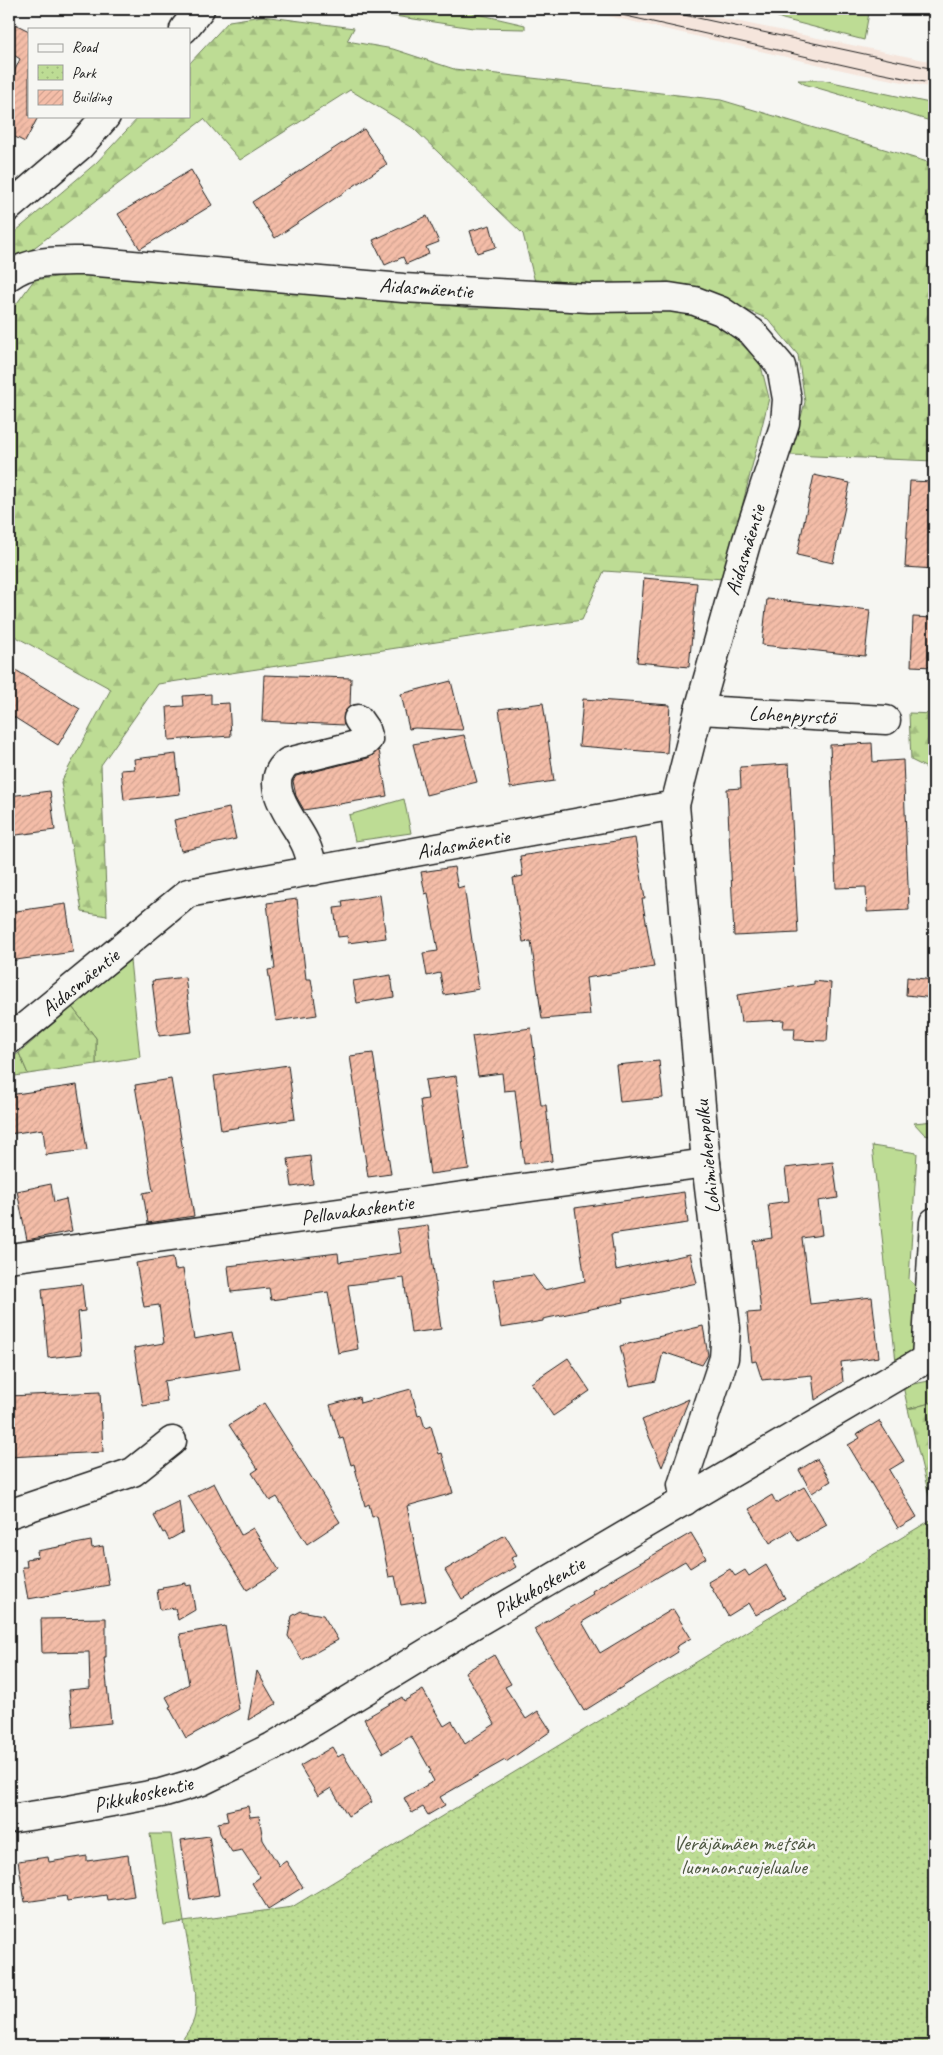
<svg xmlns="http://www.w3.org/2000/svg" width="943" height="2055" font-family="Caveat,sans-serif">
<defs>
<pattern id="forest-firs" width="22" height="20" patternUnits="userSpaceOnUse" patternTransform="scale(1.25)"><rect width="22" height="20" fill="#bddc94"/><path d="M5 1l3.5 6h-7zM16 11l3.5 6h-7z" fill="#a2bc7f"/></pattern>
<pattern id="park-dots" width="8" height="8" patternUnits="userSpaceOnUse" patternTransform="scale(1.25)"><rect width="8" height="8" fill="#bddc94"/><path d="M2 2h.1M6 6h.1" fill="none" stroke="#a2bc7f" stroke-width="1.8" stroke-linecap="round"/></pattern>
<pattern id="building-hatch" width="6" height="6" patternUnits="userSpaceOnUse" patternTransform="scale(1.25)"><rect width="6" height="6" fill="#f4bda8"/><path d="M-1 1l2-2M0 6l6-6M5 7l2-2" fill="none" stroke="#d1a290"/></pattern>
</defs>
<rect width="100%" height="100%" fill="#f6f6f2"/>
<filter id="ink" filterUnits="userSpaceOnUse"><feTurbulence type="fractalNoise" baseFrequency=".02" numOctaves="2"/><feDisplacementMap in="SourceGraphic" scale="10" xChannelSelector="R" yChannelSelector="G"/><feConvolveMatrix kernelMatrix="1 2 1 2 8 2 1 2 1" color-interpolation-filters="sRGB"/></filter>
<g filter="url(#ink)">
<!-- built -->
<path fill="#f5e5dc" d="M578 9H677L934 62V88L851 72Z"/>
<!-- green -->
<g fill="#bddc94" stroke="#6c7c58">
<path d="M348 9H456L525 25V29L473 28Z"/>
<path d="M757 9H848L869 13 864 40 783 19Z"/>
<path d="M798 80H823L934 104V122L804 84Z"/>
<path d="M404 799 411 833 355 841 349 815Z"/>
<path d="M130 960 140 1057 96 1064V1038L72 1007Z"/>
<path d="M19 1053 28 1074 9 1077V1060Z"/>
<path d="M934 1121V1137L925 1135 914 1123Z"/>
<path d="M872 1146 917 1153 909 1279 917 1288 912 1352 896 1362Z"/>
<path d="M934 1380V1402L908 1409 903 1386Z"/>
<path d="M150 1834H171L184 1922 164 1925Z"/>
</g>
<!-- forest -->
<g fill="url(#forest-firs)" stroke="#6c7c58">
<path d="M262 16 354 28 347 41 393 49 454 69 721 100 934 164V461L791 455 805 402 798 355 768 319 720 299 536 286 523 234 413 128 350 90 240 160 204 119 27 253 9 263V237L96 163 140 116H189V64L229 21Z"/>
<path d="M78 274 165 275 471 308 673 310 704 317 733 336 760 362 769 398 724 579 604 571 582 620 158 684 101 765 107 916 82 912 61 782 111 689 9 633V314L34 280Z"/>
<path d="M909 713 934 714V803L929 769 911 760Z"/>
<path d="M72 1007 96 1038V1064L28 1074 19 1053Z"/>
<path d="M934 1402V1516L908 1409Z"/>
</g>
<!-- park -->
<path fill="url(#park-dots)" stroke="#6c7c58" d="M934 1518V2046H178C184 2037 193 2026 195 2015 199 1990 188 1948 184 1922L292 1907Z"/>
<!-- building -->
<g fill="url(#building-hatch)" stroke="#1c1c1c">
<path d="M9 21 29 31V116L38 117 25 142 9 134V83L20 59 9 52Z"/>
<path d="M364 129 387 164 275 238 252 202Z"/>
<path d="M191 170 212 205 140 249 118 214Z"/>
<path d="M427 216 439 242 426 247 429 254 406 264 403 257 385 265 373 240Z"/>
<path d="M490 225 496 247 477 253 470 231Z"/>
<path d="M814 475 850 483 833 563 797 555Z"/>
<path d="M910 481 934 482V569L905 567Z"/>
<path d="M644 578 697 583 689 667 637 662Z"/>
<path d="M767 599 870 610 865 656 762 645Z"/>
<path d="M913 617 934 618V667L911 666Z"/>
<path d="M9 666 80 709 58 745 9 714Z"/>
<path d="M264 675 351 678 350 706 344 713V725L262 721Z"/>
<path d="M451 681 463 730 415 728 409 729 401 694Z"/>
<path d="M211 694V704L229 703 231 736 169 740 167 707 184 706 183 696Z"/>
<path d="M583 699 670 705 667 753 579 746Z"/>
<path d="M543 703 554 781 510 788 499 709Z"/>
<path d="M464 735 477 782 426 795 413 744Z"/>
<path d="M872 743 873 762 903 760 909 910 867 912 866 887 836 888 830 745Z"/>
<path d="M379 750 387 796 304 810 296 796 293 781 296 776 368 758Z"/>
<path d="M176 754 180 794 124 800 121 770 135 769 134 759Z"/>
<path d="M789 764 798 933 734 936 727 789 741 788 740 767Z"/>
<path d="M50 791 55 830 9 836V796Z"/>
<path d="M229 808 236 839 181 851 174 820Z"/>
<path d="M635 838 645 899H642L654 967 586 978 590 1015 542 1019 531 941 523 942 513 878 523 876 520 856Z"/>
<path d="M454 867 458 888 464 886 479 989 444 995 440 973 427 976 423 953 438 951 428 893 425 894 421 872Z"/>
<path d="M380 895 386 938 348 943 347 936 338 937 334 908 343 907 342 901Z"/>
<path d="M297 899 306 979H311L317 1015 276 1021 268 970 275 969 267 903Z"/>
<path d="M66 904 73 952 9 961V912Z"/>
<path d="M391 975 394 997 357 1003 353 981Z"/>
<path d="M185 977 192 1032 159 1036 152 981Z"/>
<path d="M907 977 934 980V998L906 995Z"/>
<path d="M814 981 831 983 827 1041 794 1040 795 1028H783L784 1020 741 1022 737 995 814 984Z"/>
<path d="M531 1028 541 1105H546L552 1161 524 1164 515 1090 504 1091 502 1073 478 1076 472 1036Z"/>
<path d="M373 1053 391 1174 368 1177 350 1056Z"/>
<path d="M659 1061 663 1098 620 1102 616 1065Z"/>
<path d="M288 1065 295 1119 221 1130 214 1076Z"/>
<path d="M456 1076 469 1169 430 1174 420 1100 428 1099 425 1080Z"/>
<path d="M171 1079 194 1216 148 1223 143 1193 153 1191 135 1085Z"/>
<path d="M77 1085 87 1150 46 1155 43 1129 9 1134V1095Z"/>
<path d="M310 1156 313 1184 292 1187 288 1159Z"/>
<path d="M833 1162 838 1198 818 1201 822 1235 802 1238 810 1304 872 1297 879 1357 841 1362 843 1382 815 1400 812 1375 762 1380 756 1361 752 1362 747 1313 761 1312 753 1241 772 1238 768 1204 789 1201 785 1168Z"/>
<path d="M51 1184 54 1202 66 1199 72 1231 27 1240 17 1191Z"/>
<path d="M684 1192 688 1223 611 1234 616 1270 690 1254 697 1283 623 1299 624 1302 543 1319V1321L501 1328 493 1280 533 1275 544 1290 585 1281 575 1208Z"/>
<path d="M428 1225 441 1329 411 1333 404 1278 348 1285 358 1349 338 1353 328 1292 271 1300 269 1288 231 1292 228 1266 338 1253 339 1262 401 1253 397 1229Z"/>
<path d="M173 1257 175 1270 183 1269 194 1339 232 1332 239 1369 164 1381 167 1402 143 1406 134 1348 164 1343 159 1305 144 1307 136 1263Z"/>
<path d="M82 1284 85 1311 78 1312 82 1354 48 1358 42 1289Z"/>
<path d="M703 1326 708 1355 702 1365 663 1352 656 1381 630 1386 620 1346Z"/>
<path d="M568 1358 590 1391 553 1416 531 1383Z"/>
<path d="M411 1389 418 1416 421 1415 425 1428 431 1426 439 1454 442 1453 453 1493 407 1506 426 1601 401 1605 395 1576 389 1577 377 1516 372 1517 369 1504 365 1506 354 1464 351 1465 343 1438 340 1439 330 1405 359 1397 360 1403Z"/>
<path d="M100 1392 103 1452 9 1457V1396Z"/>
<path d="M689 1399 662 1467 642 1420Z"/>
<path d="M264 1403 340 1522 307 1544 277 1497 270 1501 252 1473 258 1469 229 1425Z"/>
<path d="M879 1421 904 1461 889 1470 917 1517 898 1528 848 1445 860 1438 857 1434Z"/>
<path d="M817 1459 831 1481 812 1493 799 1470Z"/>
<path d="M214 1483 241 1535 253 1528 279 1570 247 1590 188 1496Z"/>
<path d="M804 1487 827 1525 798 1541 791 1530 770 1543 749 1509 772 1495 776 1503Z"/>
<path d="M179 1501 183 1532 169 1540 165 1532 163 1533 154 1516 156 1515 155 1513Z"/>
<path d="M691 1533 706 1558 690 1568 685 1561 582 1622 600 1653 673 1609 691 1638 676 1647 678 1652 584 1711 534 1629 593 1594 592 1591Z"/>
<path d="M505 1535 517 1555 511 1558 516 1567 462 1599 445 1570Z"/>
<path d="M91 1541 92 1548 103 1546 109 1585 28 1599 22 1567H27L26 1559 38 1557 37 1551Z"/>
<path d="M766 1565 785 1598 756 1615 749 1603 728 1616 708 1582 730 1569 735 1576 745 1570 749 1576Z"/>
<path d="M186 1583V1586L191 1585 195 1610 178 1620 175 1608 160 1610 157 1590 163 1589 162 1587Z"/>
<path d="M301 1611 323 1615 338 1640 302 1660 288 1636 292 1616Z"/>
<path d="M106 1618V1657H104L111 1723 73 1727 69 1690 90 1688 89 1652 42 1653 41 1619Z"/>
<path d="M225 1626 239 1709 186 1738 169 1707 171 1706 166 1697 189 1684 180 1634Z"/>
<path d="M494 1655 511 1684 505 1687 526 1719 538 1711 551 1731 506 1762 505 1760 440 1797 445 1805 428 1815 423 1807 412 1813 404 1798 434 1781 429 1772 431 1771 411 1736 383 1753 364 1719 402 1697 404 1701 423 1690 444 1726 452 1721 465 1744 495 1724 465 1672Z"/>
<path d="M257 1671 276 1704 248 1720Z"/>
<path d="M332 1747 338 1757 343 1754 372 1802 348 1816 331 1788 318 1796 300 1766Z"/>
<path d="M248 1806 250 1817 259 1816 263 1840 279 1866 286 1861 303 1887 268 1909 252 1883 260 1877 242 1850 232 1852 220 1833 218 1823 228 1821 226 1811Z"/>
<path d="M209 1836 219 1895 190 1900 181 1840Z"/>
<path d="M128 1855 134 1896 107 1900 106 1895 67 1901 66 1896 25 1902 18 1861 48 1857 49 1862 87 1856V1861Z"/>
</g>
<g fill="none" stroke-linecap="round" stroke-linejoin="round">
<defs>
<g id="minor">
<path d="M184 29 200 9"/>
<path d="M9 207 80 146 106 116"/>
<path d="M9 276C33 259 58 261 86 261L403 288 589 298 669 297 695 301 721 311 752 332 781 366 787 399 785 423 747 540 699 710 675 805 706 1163 726 1328 724 1358 682 1485 685 1501"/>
<path d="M699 710 886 720"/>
<path d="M314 871C311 861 309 850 304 841 293 819 260 784 288 762L364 743 368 739 365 729 358 719"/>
<path d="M9 1040 188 893 675 805"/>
<path d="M9 1258 706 1163"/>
<path d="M926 1359 934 1222"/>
<path d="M9 1514 133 1472 172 1441"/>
<path d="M9 1819 63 1811 161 1793 202 1781 272 1747 469 1627 926 1359"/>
</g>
</defs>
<!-- minor casing -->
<use href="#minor" stroke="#1c1c1c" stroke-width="31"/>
<!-- minor -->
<use href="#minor" stroke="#f6f6f2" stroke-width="28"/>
<!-- tram -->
<g stroke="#1c1c1c" stroke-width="1">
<path d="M595 9 879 73 934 84"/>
<path d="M656 9 934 69"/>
</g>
</g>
</g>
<g text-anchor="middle" stroke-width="5" stroke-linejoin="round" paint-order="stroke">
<!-- street labels -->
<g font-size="21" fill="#1c1c1c" stroke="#f6f6f2">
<text transform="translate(426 288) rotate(4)" y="7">Aidasmäentie</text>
<text transform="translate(745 550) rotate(-73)" y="7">Aidasmäentie</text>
<text transform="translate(792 715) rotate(3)" y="7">Lohenpyrstö</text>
<text transform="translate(463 844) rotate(-10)" y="7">Aidasmäentie</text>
<text transform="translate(80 982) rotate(-39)" y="7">Aidasmäentie</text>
<text transform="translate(707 1157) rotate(-96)" y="7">Lohimiehenpolku</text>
<text transform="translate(357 1210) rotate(-8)" y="7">Pellavakaskentie</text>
<text transform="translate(539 1587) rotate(-30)" y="7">Pikkukoskentie</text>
<text transform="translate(143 1794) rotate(-13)" y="7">Pikkukoskentie</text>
</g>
<!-- park labels -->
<g font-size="21" fill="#4c5640" stroke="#f6f6f2">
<text x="744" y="1850">Veräjämäen metsän<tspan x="744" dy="24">luonnonsuojelualue</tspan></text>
</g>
</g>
<!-- margin -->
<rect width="943" height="2055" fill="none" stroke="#f6f6f2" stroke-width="30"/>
<rect x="15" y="15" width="913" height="2025" fill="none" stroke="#1c1c1c" stroke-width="2" filter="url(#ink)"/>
<!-- legend -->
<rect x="28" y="28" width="162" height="90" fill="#f6f6f2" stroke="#9f9f9c"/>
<rect x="38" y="44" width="25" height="8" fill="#f6f6f2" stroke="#9f9f9c"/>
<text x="72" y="52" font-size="15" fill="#1c1c1c">Road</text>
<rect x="38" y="65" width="25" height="15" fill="url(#park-dots)" stroke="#9f9f9c"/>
<text x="72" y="78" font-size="15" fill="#1c1c1c">Park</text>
<rect x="38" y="90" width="25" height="15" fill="url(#building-hatch)" stroke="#9f9f9c"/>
<text x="72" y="102" font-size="15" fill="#1c1c1c">Building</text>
</svg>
